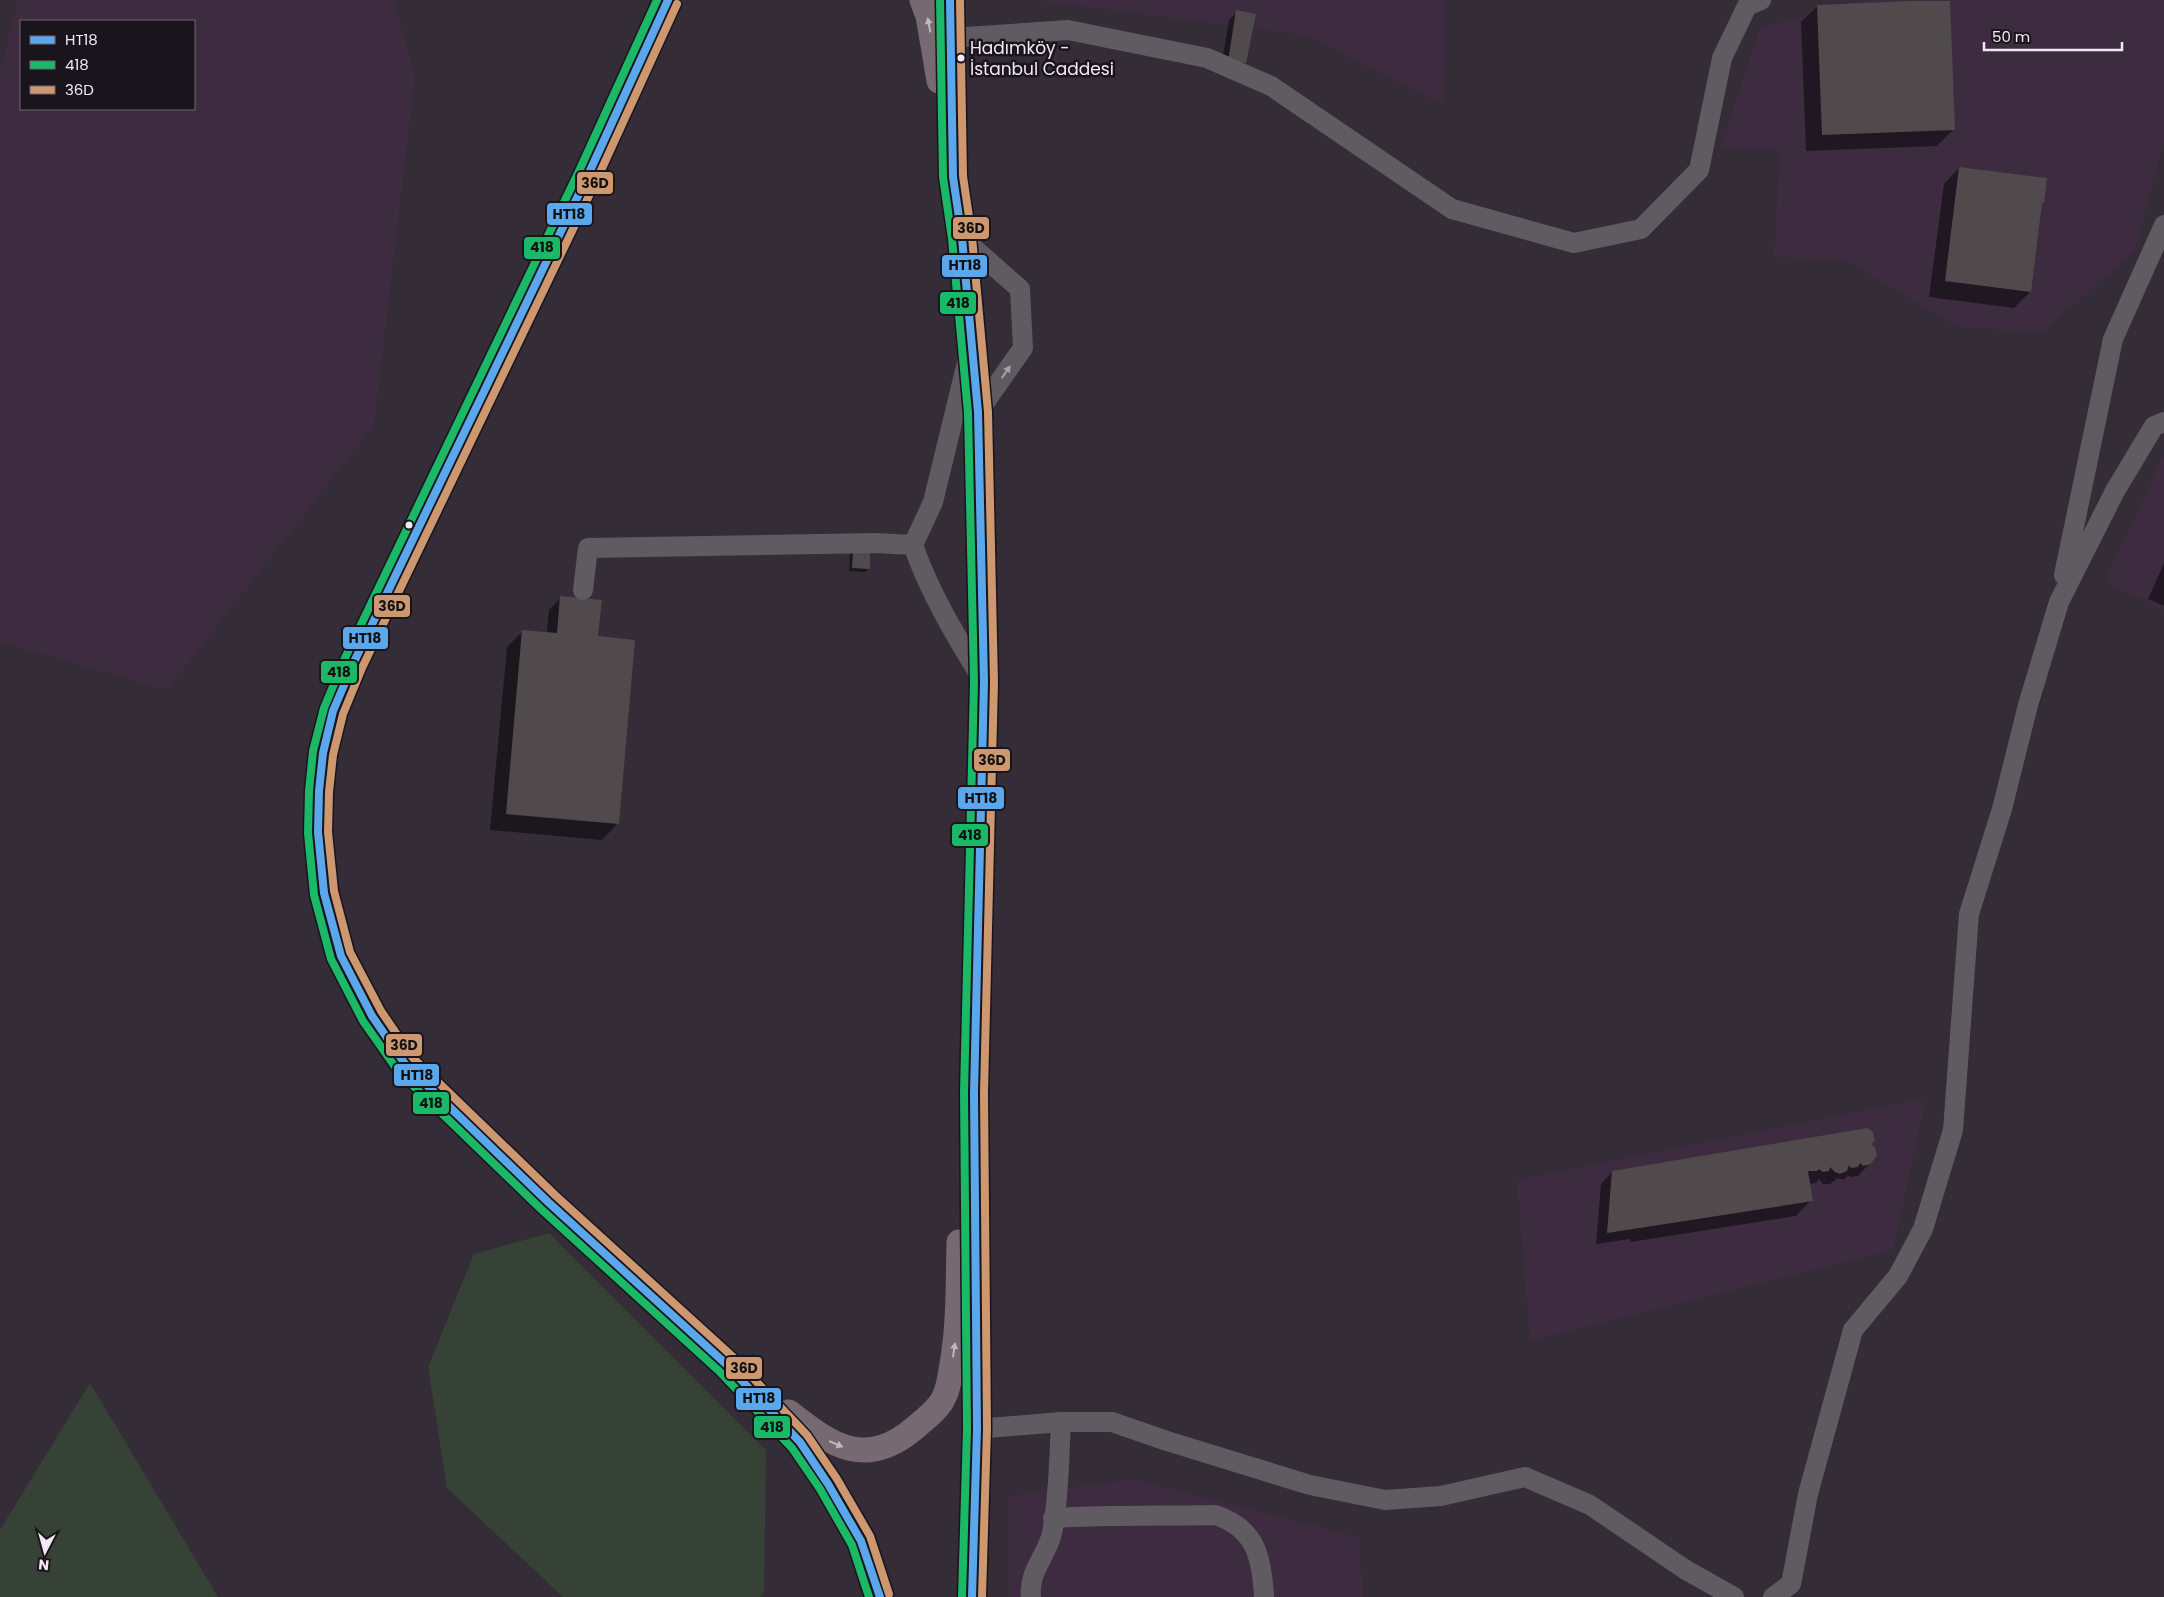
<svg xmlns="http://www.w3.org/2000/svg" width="2164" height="1597" font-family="Poppins,sans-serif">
<rect width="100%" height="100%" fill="#342c36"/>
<!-- built -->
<g fill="#3d2c40" fill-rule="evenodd">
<path d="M18 0H394L415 77 374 425 167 690 0 642V73ZM21 21H194V109H21Z"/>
<path d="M1033 0H1445L1444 106 1305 35Z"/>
<path d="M1864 0H2164V141L2135 251 2042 333 1955 326 1845 260 1774 257 1780 149 1721 148 1760 28Z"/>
<path d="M2164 454V610L2105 582Z"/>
<path d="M1926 1098 1893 1250 1530 1341 1517 1180Z"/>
<path d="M1133 1479 1359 1537 1363 1597H1009V1496Z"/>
</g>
<!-- green -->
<g fill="#374236">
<path d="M549 1233 766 1450 764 1591 760 1597H563L447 1488 428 1367 474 1254Z"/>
<path d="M90 1383 218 1597H0V1530Z"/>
</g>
<!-- shadow -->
<g fill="#0007">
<path d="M1817 7 1953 130 1937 146 1806 151 1801 22Z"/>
<path d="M1237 12 1245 63 1237 70 1221 68 1229 20Z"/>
<path d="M1959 168 2043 202 2041 205 2030 292 2014 308 1929 297 1944 184Z"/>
<path d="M853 552 869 568 865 572 849 571 850 555Z"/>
<path d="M2164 563V606L2148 599Z"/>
<path d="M561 598 597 637 617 824 602 840 490 830 507 647 523 631 547 633 549 610Z"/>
<path d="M1867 1129 1870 1163 1858 1176 1851 1177 1848 1175 1845 1179H1839L1838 1178 1830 1184H1823L1819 1179 1816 1183 1809 1184 1811 1200 1796 1216 1631 1242 1630 1239 1596 1244 1601 1184 1612 1172Z"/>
</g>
<!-- building -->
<g fill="#504a4c">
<path d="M1911 1H1950L1955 130 1822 135 1817 5Z"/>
<path d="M1236 10 1256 14 1246 63 1228 61Z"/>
<path d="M1959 167 2047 178 2044 203H2042L2031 292 1945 281Z"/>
<path d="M853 551H870V569L852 568Z"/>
<path d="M560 596 602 600 598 636 635 640 619 824 506 814 522 630 557 633Z"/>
<path d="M1868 1128 1873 1132 1875 1141 1871 1144 1875 1147 1877 1155 1871 1164 1863 1166 1860 1163 1858 1167 1851 1168 1849 1165 1847 1171 1840 1174 1835 1172 1830 1167 1829 1171 1823 1172 1819 1169 1817 1171H1808L1813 1201 1607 1233 1612 1171Z"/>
</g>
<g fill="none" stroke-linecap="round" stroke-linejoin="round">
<!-- minor -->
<g stroke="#605a61" stroke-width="20">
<path d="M951 38 1068 30 1207 58 1271 86 1452 209 1574 243 1641 229 1699 170 1722 58 1747 6 1761 0"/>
<path d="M962 238 1020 289 1023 348 978 412"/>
<path d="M969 354 933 502 913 545C930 594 957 638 984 682"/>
<path d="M2064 575 2113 339 2164 225"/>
<path d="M583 590 588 548 876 543 913 545"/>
<path d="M977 1429 1061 1422H1112L1167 1441 1310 1485 1385 1500 1441 1496 1525 1477 1590 1505 1686 1570 1734 1597"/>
<path d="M1053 1518C1107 1515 1161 1516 1215 1515 1256 1528 1262 1558 1264 1597"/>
<path d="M1031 1597C1028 1571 1047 1556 1052 1533 1059 1497 1059 1458 1061 1422"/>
<path d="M1773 1597 1791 1584 1808 1494 1853 1330 1898 1276 1923 1229 1953 1130 1969 914 2002 809 2028 705 2059 602 2115 491 2154 426 2164 422"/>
</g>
<!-- major -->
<g stroke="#766972" stroke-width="25">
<path d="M668 0 589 173 353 664 333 711 323 753 319 791 318 832 324 893 341 956 372 1016 405 1064 548 1202 726 1364 800 1442 828 1484 861 1541 880 1597"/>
<path d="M922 0 928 16 939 81"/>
<path d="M950 0 953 177 962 238 978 412 984 682 974 1093 977 1429 972 1597"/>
<path d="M789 1412C832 1446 866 1470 916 1427 925 1419 939 1409 944 1397 949 1388 950 1374 952 1364 959 1324 958 1283 959 1242"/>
</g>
<defs>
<g id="bus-1">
<path d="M668 0 589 173 353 664 333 711 323 753 319 791 318 832 324 893 341 956 372 1016 405 1064 548 1202 726 1364 800 1442 828 1484 861 1541 880 1597"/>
<path d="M950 0 953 177 962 238 978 412 984 682 974 1093 977 1429 972 1597"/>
</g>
<g id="bus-2">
<path d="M657 0 580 169 344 660 324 708 313 751 309 791 308 833 314 895 331 959 363 1021 398 1071 541 1209 719 1371 792 1448 820 1489 852 1545 869 1597"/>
<path d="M940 0 943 177 952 239 968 413 974 682 964 1093 967 1429 962 1597"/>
</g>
<g id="bus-3">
<path d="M960 0 963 176 972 237 988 412 994 682 984 1093 987 1429 982 1597"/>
<path d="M677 4 598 177 362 668 343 714 333 755 329 792 328 832 334 891 350 952 381 1011 413 1058 555 1195 733 1357 807 1435 837 1479 870 1536 889 1594"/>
</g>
</defs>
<!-- bus-1 casing -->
<use href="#bus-1" stroke="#1a141c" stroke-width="11"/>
<!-- bus-2 casing -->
<use href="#bus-2" stroke="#1a141c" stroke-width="11"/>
<!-- bus-3 casing -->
<use href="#bus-3" stroke="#1a141c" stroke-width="11"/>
<!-- bus-1 -->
<use href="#bus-1" stroke="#5aa8eb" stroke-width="8"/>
<!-- bus-2 -->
<use href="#bus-2" stroke="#1ab867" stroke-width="8"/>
<!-- bus-3 -->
<use href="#bus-3" stroke="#cd976f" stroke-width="8"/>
</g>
<!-- one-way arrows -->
<defs><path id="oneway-solid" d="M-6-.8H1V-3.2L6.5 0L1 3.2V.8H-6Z" transform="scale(1.25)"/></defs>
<g fill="#c1b6c1">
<use href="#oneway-solid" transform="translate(929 25) rotate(-101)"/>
<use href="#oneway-solid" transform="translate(954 1350) rotate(-82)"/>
<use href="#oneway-solid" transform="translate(836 1444) rotate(23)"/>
</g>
<use fill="#aaa2ab" href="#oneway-solid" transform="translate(1006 372) rotate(-55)"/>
<!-- markers -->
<g fill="#f3e9f5" stroke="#1a141c" stroke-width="2">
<circle cx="961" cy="58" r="4.5"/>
<circle cx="409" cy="525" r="4.5"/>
</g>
<g text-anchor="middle" stroke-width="5" stroke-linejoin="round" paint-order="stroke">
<!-- bus labels -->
<g font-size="17" fill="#f3e9f5" stroke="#1a141c" text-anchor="start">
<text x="970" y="54">Hadımköy -<tspan x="970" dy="21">İstanbul Caddesi</tspan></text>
</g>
</g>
<g stroke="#1a141c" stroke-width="2">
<rect x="576" y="171" width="38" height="24" rx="5" fill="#cd976f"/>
<rect x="546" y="202" width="47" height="24" rx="5" fill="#5aa8eb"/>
<rect x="952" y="216" width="38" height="24" rx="5" fill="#cd976f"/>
<rect x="523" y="236" width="38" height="24" rx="5" fill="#1ab867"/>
<rect x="941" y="254" width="47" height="24" rx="5" fill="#5aa8eb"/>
<rect x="939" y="291" width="38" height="24" rx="5" fill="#1ab867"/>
<rect x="373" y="594" width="38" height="24" rx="5" fill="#cd976f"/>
<rect x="342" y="626" width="47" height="24" rx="5" fill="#5aa8eb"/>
<rect x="320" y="660" width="38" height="24" rx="5" fill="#1ab867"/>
<rect x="973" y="748" width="38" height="24" rx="5" fill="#cd976f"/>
<rect x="957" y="786" width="48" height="24" rx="5" fill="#5aa8eb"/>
<rect x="951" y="823" width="38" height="24" rx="5" fill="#1ab867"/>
<rect x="385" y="1033" width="38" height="24" rx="5" fill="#cd976f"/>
<rect x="393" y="1063" width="47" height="24" rx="5" fill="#5aa8eb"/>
<rect x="412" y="1091" width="38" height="24" rx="5" fill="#1ab867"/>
<rect x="725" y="1356" width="38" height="24" rx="5" fill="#cd976f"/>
<rect x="735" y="1387" width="47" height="24" rx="5" fill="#5aa8eb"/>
<rect x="753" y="1415" width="38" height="24" rx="5" fill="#1ab867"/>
</g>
<g font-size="14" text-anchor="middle" font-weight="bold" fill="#111">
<text x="595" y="188">36D</text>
<text x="569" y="219">HT18</text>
<text x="971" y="233">36D</text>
<text x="542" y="252">418</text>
<text x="965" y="270">HT18</text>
<text x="958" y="308">418</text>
<text x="392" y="611">36D</text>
<text x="365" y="643">HT18</text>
<text x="339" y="677">418</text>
<text x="992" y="765">36D</text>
<text x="981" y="803">HT18</text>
<text x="970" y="840">418</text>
<text x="404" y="1050">36D</text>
<text x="417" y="1080">HT18</text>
<text x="431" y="1108">418</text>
<text x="744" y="1373">36D</text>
<text x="759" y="1403">HT18</text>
<text x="772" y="1432">418</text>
</g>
<!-- legend -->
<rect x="20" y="20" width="175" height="90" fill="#1a141c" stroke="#716973"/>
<rect x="30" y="36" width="25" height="8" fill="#5aa8eb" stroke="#716973"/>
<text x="65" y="45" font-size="15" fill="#f3e9f5">HT18</text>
<rect x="30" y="61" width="25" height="8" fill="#1ab867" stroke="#716973"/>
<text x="65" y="70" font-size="15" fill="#f3e9f5">418</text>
<rect x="30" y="86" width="25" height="8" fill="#cd976f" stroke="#716973"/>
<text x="65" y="95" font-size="15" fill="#f3e9f5">36D</text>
<!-- north arrow -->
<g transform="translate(45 1552) rotate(186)" stroke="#1a141c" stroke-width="4" paint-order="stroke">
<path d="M0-4L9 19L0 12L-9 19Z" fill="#f3e9f5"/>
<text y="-8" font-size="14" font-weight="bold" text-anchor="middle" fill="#f3e9f5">N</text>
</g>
<!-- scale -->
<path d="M1984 42v8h138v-8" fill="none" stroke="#f3e9f5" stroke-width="2.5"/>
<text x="1992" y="42" font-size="15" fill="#f3e9f5" stroke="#1a141c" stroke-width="4" paint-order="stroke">50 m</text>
</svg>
